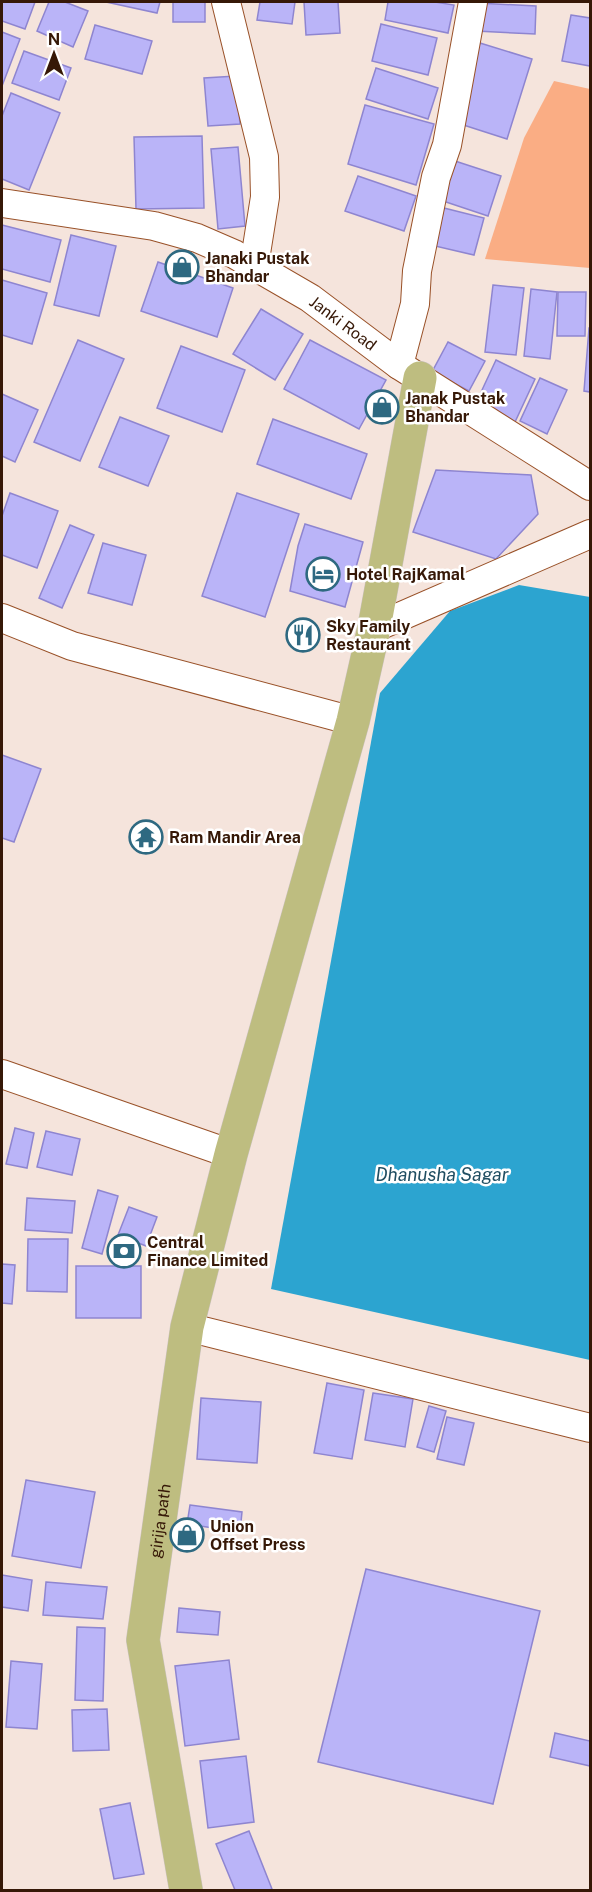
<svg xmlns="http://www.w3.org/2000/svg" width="592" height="1892" font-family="'Public Sans',sans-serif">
<rect width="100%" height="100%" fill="#f5e4dc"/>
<!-- green -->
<path fill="#faad84" d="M554 81 590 89V268L485 259 524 138Z"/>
<!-- water -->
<path fill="#2ca4d0" d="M519 585 590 597V1360L271 1289 380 693 450 611Z"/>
<!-- building -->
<g fill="#bab4f8" stroke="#8e85d0" stroke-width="1.5">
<path d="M2 2H35L25 29 2 21Z"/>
<path d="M49 2H65L88 11 73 47 37 31Z"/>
<path d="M106 2H160L157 13Z"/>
<rect x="173" y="2" width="32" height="20"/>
<path d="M260 2H295L292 24 257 20Z"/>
<path d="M304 2H338L340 33 306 35Z"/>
<path d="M388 2H435L454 5 448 33 385 20Z"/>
<path d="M477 3 536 6 535 34 476 31Z"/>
<path d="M571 15 590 18V66L562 61Z"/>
<path d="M381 24 437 38 428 75 372 61Z"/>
<path d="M95 25 152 41 142 74 85 59Z"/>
<path d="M2 32 20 39 2 86Z"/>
<path d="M480 43 532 59 507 139 454 122Z"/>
<path d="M24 51 71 68 59 100 12 83Z"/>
<path d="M376 68 438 88 428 119 366 99Z"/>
<path d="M236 76 240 124 208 126 204 78Z"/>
<path d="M11 93 60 113 29 190 2 179V116Z"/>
<path d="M365 105 434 124 416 185 348 164Z"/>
<path d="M202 136 204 208 136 209 134 137Z"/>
<path d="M238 147 245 226 218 229 211 149Z"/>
<path d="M455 161 501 176 488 216 443 201Z"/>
<path d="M358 176 416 196 404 231 345 211Z"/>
<path d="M444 208 484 218 474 255 435 246Z"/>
<path d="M2 225 61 240 50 282 2 269Z"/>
<path d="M71 235 116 246 99 316 54 305Z"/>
<path d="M158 262 233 288 217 337 141 311Z"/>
<path d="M2 280 47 293 32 344 2 335Z"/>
<path d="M493 285 524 288 516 355 485 352Z"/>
<path d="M531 289 557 292 550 359 524 356Z"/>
<path d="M558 292H586L585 336H557Z"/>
<path d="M261 309 303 334 275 380 233 354Z"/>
<path d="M589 328H590V392L584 391Z"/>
<path d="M78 340 124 359 80 461 34 442Z"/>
<path d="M310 340 386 380 359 429 284 389Z"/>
<path d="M448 342 485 361 469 391 432 372Z"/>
<path d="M181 346 245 370 222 432 157 408Z"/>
<path d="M496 360 535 379 515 422 475 405Z"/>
<path d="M540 378 567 390 547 434 520 421Z"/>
<path d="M2 394 38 410 15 462 2 456Z"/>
<path d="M120 417 169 436 148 486 99 467Z"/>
<path d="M273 419 367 454 351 499 257 464Z"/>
<path d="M436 470 531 475 538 514 496 559 413 532Z"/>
<path d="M10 493 58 511 37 568 2 555V516Z"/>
<path d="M237 493 299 514 265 617 202 596Z"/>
<path d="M305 524 363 542 345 607 290 591 298 546Z"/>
<path d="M70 525 94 535 62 608 39 598Z"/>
<path d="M103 543 146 555 132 605 88 593Z"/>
<path d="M2 755 41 769 14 842 2 838Z"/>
<path d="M15 1128 34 1133 27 1168 6 1164Z"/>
<path d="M46 1131 80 1139 72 1175 37 1167Z"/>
<path d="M98 1190 118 1196 102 1254 82 1248Z"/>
<path d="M27 1198 75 1201 72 1233 25 1230Z"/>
<path d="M129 1207 157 1217 146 1246 118 1235Z"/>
<path d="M28 1239H68L67 1292 27 1291Z"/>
<path d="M2 1264 15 1265 12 1304 2 1303Z"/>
<rect x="76" y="1266" width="65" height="52"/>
<path d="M327 1383 364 1390 352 1459 314 1453Z"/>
<path d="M373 1393 413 1399 405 1447 365 1440Z"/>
<path d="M201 1398 261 1402 257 1463 197 1459Z"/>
<path d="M429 1406 446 1411 434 1452 417 1447Z"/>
<path d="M447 1417 474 1423 464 1465 437 1459Z"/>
<path d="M26 1480 95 1492 81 1568 12 1556Z"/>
<path d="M190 1505 242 1512 240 1532 187 1524Z"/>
<path d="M366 1569 540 1611 493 1804 318 1762Z"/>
<path d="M2 1575 32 1580 28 1611 2 1607Z"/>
<path d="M46 1582 107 1587 103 1619 43 1615Z"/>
<path d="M179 1608 220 1612 218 1635 177 1632Z"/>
<path d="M77 1627 105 1628 103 1701 75 1700Z"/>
<path d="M229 1660 239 1739 185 1746 175 1666Z"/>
<path d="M11 1661 42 1664 37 1729 6 1727Z"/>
<path d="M107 1709 109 1750 73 1751 72 1710Z"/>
<path d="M555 1733 590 1741V1766L550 1757Z"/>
<path d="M246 1756 254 1822 208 1828 200 1761Z"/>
<path d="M130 1803 144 1874 114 1879 100 1809Z"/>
<path d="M249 1831 272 1889 269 1890H235L216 1844Z"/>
</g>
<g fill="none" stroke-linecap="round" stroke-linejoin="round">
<defs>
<g id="minor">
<path d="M226 2 264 157 265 197 254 266"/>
<path id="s1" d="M2 203 154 226 197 238 234 254 310 298 399 365 590 486"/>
<path d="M399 365 415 304 417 271 436 177 447 145 473 2"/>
<path d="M2 618 72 646 353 721"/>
<path d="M374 628 590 534"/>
<path d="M2 1074 231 1154"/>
<path d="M187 1327 590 1428"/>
</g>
<g id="major">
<path id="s2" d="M186 1890 143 1640 187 1327 231 1154 353 721 374 628 420 378"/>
</g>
</defs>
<!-- minor casing -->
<use href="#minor" stroke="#995128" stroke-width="30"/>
<!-- major casing -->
<use href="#major" stroke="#cbc3bf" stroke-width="34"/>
<!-- minor -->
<use href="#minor" stroke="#fff" stroke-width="28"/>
<!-- major -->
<use href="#major" stroke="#bebd80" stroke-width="33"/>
</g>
<!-- icons -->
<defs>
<symbol id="shop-ring" viewBox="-11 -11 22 22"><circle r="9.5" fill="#fff" stroke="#2e6981" stroke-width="1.5"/><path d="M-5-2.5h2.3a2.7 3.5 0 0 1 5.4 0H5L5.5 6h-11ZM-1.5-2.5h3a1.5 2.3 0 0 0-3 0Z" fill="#2e6981"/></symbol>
<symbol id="hotel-ring" viewBox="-11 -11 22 22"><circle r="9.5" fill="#fff" stroke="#2e6981" stroke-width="1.5"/><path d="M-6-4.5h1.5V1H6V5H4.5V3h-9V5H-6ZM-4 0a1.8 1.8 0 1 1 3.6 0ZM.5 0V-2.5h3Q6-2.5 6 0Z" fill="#2e6981"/></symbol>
<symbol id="restaurant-ring" viewBox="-11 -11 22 22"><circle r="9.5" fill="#fff" stroke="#2e6981" stroke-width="1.5"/><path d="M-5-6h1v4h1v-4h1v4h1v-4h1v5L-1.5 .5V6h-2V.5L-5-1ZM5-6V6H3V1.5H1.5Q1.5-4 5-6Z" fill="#2e6981"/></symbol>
<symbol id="temple-ring" viewBox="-11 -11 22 22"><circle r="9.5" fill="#fff" stroke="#2e6981" stroke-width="1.5"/><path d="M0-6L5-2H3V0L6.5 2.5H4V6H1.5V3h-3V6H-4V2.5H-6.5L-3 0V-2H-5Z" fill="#2e6981"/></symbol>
<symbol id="bank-ring" viewBox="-11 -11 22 22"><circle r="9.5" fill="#fff" stroke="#2e6981" stroke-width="1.5"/><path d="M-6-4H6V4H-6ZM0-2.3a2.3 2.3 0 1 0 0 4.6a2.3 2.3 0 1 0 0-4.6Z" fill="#2e6981"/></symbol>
</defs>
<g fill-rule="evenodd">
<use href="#shop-ring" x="163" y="248" width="38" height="38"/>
<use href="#shop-ring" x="363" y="388" width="38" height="38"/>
<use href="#hotel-ring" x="304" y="555" width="38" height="38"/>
<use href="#restaurant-ring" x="284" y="616" width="38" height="38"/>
<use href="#temple-ring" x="127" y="818" width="38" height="38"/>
<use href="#bank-ring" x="105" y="1232" width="38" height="38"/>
<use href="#shop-ring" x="168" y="1516" width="38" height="38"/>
</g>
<g text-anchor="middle" stroke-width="5" stroke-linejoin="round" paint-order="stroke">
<!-- poi labels -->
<g font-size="16" font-weight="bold" fill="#361807" stroke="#fff" text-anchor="start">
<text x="205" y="264">Janaki Pustak<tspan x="205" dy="18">Bhandar</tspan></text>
<text x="405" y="404">Janak Pustak<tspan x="405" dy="18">Bhandar</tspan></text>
<text x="346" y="580">Hotel RajKamal</text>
<text x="326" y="632">Sky Family<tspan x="326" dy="18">Restaurant</tspan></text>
<text x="169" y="843">Ram Mandir Area</text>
<text x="147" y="1248">Central<tspan x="147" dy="18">Finance Limited</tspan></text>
<text x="210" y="1532">Union<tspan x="210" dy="18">Offset Press</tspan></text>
</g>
<!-- street labels -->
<g font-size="16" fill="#361807" stroke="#fff">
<text dy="6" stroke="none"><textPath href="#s1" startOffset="368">Janki Road</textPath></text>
<text dy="6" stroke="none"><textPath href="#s2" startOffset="374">girija path</textPath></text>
</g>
<!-- water labels -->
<g font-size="18" font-style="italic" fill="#204e62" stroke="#fff">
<text x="442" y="1181">Dhanusha Sagar</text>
</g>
</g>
<!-- border -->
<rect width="592" height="1892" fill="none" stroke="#361807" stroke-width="6"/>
<!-- north arrow -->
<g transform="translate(54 54)" stroke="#ffffff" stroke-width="4.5" paint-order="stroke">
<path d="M0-4.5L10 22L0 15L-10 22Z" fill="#361807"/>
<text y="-9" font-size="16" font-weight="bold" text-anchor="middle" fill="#361807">N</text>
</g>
</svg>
